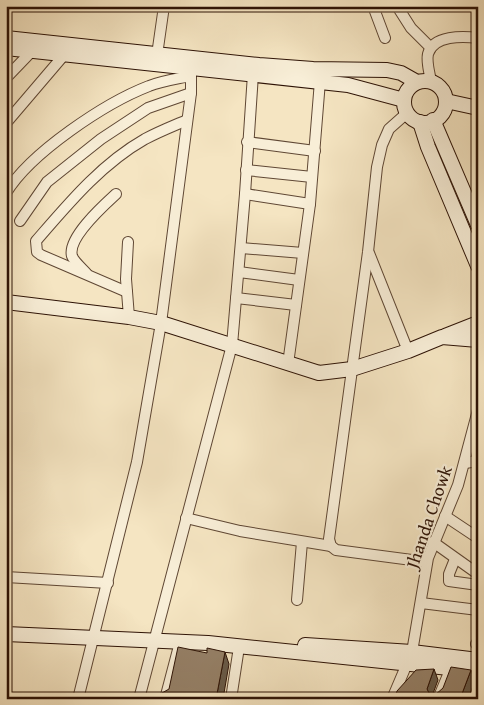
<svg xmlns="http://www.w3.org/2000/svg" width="484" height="705" font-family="'Gentium Book Plus',serif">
<rect width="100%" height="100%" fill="#f5e5c2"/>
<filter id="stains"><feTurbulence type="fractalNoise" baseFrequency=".004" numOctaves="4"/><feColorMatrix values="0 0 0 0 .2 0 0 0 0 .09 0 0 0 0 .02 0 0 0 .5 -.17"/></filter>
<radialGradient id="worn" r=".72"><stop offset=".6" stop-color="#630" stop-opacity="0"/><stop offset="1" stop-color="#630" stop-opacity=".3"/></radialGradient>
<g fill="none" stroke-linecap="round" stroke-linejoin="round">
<defs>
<g id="street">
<path d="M373 6 385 38"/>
<path d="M397 6 411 28 431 48"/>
<path d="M157 55 164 6"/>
<path d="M6 78 31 52"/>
<path d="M431 82C430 74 426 62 428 54 433 35 463 36 478 38"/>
<path d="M407 113 389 129 382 145 377 167 368 252 329 539 331 546 336 550 427 562"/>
<path d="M6 123 64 55"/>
<path d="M247 142 315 151"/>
<path d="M246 170 312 177"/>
<path d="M6 193C30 153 105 103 149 86 161 81 176 79 190 76"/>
<path d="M245 194 310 204"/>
<path d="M20 221 47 182 101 139 148 108 191 93"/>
<path d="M128 242 126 279 129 317"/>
<path d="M241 248 303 253"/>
<path d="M369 253 408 351"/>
<path d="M239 272 299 280"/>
<path d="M87 274C83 269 74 262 72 256 67 238 104 205 116 194"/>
<path d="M127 292 41 255 37 252 36 241C68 204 101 164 145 139 158 132 173 126 187 120"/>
<path d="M236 298 296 305"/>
<path d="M288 364 310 204 320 81"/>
<path d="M465 463 478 461"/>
<path d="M445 516 478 538"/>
<path d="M186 518 240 531 331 546"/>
<path d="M433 542 478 574"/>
<path d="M455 559 449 574V581L478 585"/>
<path d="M6 577 108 583"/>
<path d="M297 600 302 542"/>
<path d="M421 603 478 610"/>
<path d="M476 644 478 645"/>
<path d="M78 699 137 462 161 323 191 93V68"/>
<path d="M139 699 232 345 245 194 253 74"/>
<path d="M165 699 180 642"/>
<path d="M231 699 239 647"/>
<path d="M392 699 412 652 428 558 458 485 478 410"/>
<path d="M438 699 450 670"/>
</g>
<g id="secondary">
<path d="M6 38 259 65 313 69 387 70 401 73 417 82"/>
<path d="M6 48 348 85 404 100"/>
<circle cx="425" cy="102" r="21"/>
<path d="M446 101 478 108"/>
<path d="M433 120 478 225"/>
<path d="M420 122 428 147 478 266"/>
<path d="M6 302 129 317 161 323 319 373 352 369 408 351 442 337 478 340"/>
<path d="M445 336 478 323"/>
<path d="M6 634 208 643 478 671"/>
<path d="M305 645 412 652 478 660"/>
</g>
</defs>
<!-- street casing -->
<use href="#street" stroke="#5f4734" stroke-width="12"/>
<!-- secondary casing -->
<use href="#secondary" stroke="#2d1205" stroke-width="16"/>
<!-- street -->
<use href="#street" stroke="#f8eed7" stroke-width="10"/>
<!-- secondary -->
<use href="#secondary" stroke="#f8eed7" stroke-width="14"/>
</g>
<!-- shaded-wall -->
<g fill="#685a48" stroke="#2d1205">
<path d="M225 652 229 664 223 699H216Z"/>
<path d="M434 669 438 680 431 699 427 689Z"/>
<path d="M471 670 475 681 468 699H460Z"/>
</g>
<!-- building -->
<g fill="#958067" stroke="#2d1205">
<path d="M178 647 207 653V648L225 652 216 699H161L162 693 169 689Z"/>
<path d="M451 667 471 670 460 699H394L397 691 416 670 434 669 427 689 429 693 435 695 443 688Z"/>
</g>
<g text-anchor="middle" stroke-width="4.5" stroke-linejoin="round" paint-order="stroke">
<!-- street labels -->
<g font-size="18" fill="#2d1205" stroke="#f8eed7">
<text transform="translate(429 517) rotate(-71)" y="6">Jhanda Chowk</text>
</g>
</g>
<!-- margin -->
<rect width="484" height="705" fill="none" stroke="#f5e5c2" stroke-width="25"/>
<rect x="8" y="8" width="469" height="690" fill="none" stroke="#2d1205" stroke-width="2.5"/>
<rect x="12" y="12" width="459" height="680" fill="none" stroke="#2d1205"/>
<rect width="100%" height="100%" filter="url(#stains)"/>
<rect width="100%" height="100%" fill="url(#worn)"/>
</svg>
